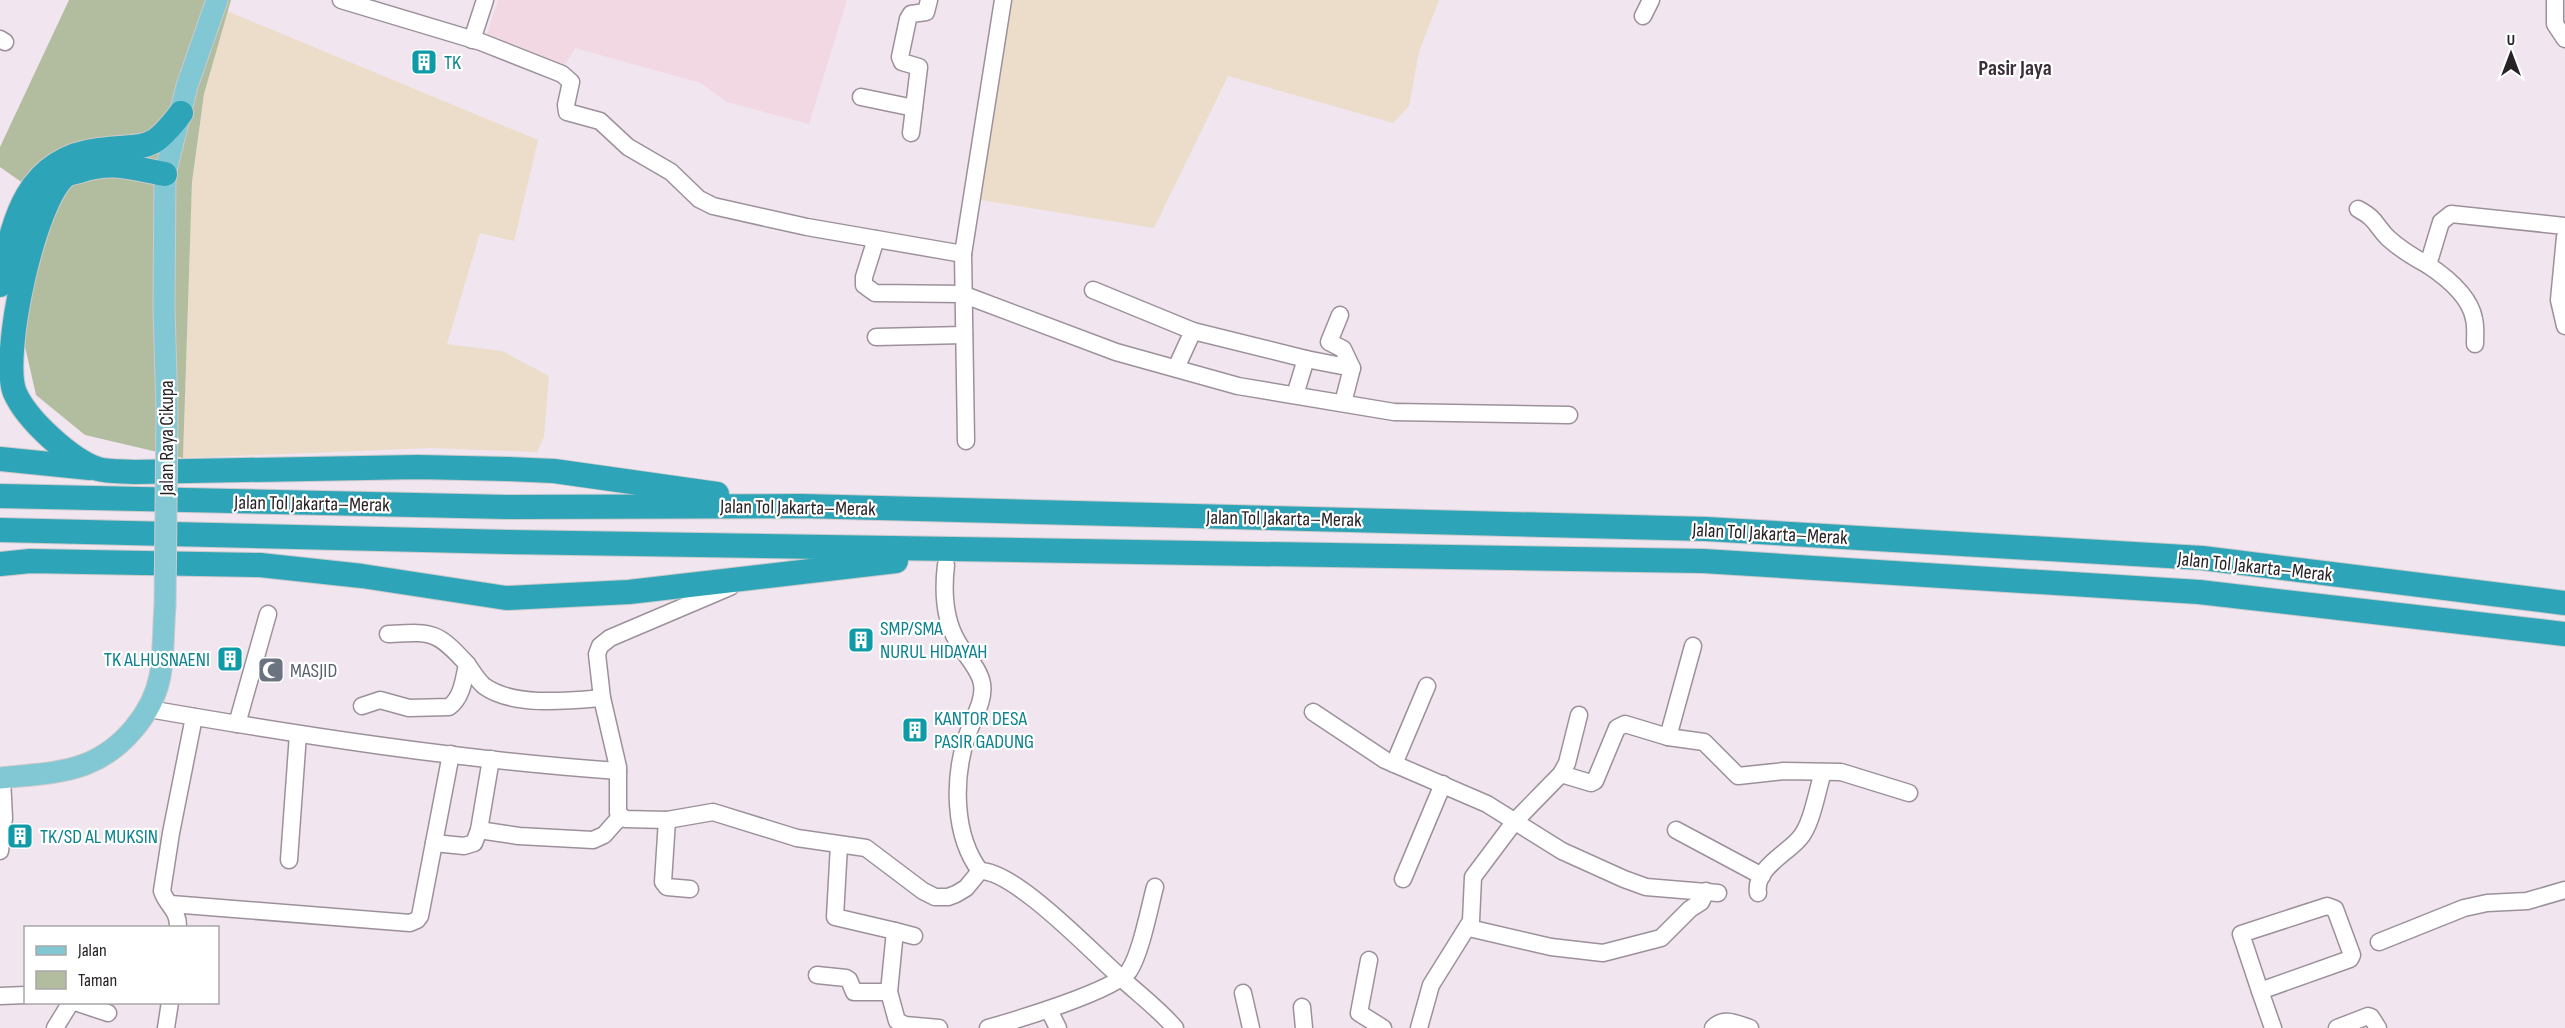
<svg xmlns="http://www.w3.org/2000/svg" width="2565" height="1028" font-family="'Sofia Sans Condensed',sans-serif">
<rect width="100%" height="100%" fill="#f1e5f0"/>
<!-- commercial -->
<path fill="#f1d8e2" d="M498 0H847L809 124 727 102 701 83 575 48 565 65 487 34Z"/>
<!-- industrial -->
<g fill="#ecddca">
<path d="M999 0H1439L1419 52 1409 106 1393 123 1228 76 1154 228 968 198Z"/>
<path d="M227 11 538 140 514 241 480 233 447 344 502 351 549 376 544 437 537 452 431 448 183 458 192 182 204 94Z"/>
</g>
<!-- green -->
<path fill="#b2bda0" d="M69 0H231L204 94 192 182 183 458 85 435 36 395 21 329 44 198 0 167V147Z"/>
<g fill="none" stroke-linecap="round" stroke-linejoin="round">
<defs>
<g id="minor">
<path d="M341 0 481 42 562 74 571 82 566 105 567 112 600 121 628 147 671 172 699 199 713 206 807 227 963 254"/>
<path d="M2555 0V24L2565 39"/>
<path d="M1643 16 1651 0"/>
<path d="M0 39 5 42"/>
<path d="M472 40 485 0"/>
<path d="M861 97 914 108"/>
<path d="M911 133 919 67 902 62 900 57 908 19 911 14 926 12 929 0"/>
<path d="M2358 209C2377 219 2375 225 2388 238 2400 249 2413 257 2428 265"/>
<path d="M2565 237 2559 300 2565 326"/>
<path d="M876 239 864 277V285L875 293 962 294 1116 352 1238 386 1394 412 1569 415"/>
<path d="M1093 290 1193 331"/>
<path d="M1340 315 1329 342 1343 349 1352 368"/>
<path d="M876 337 964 335"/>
<path d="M2475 344C2475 336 2476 327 2474 319 2470 296 2446 277 2428 265L2441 222 2451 214 2565 226"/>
<path d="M1306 359 1352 368 1343 403"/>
<path d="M1176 368 1193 331 1306 359 1295 395"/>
<path d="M966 441 963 254 1003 0"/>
<path d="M946 565C943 590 944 618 957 641 964 654 980 669 982 684 985 701 972 720 967 736 953 778 953 835 980 871"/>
<path d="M730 587 610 638 600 646 597 654 602 698 618 767V813L625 819 667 820 713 812 797 838 866 848 923 891 935 897H948L956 894 966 888 980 871C1014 870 1091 951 1118 975 1137 993 1158 1008 1175 1028"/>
<path d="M467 664C472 671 477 680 484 686 513 707 568 701 602 698"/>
<path d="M362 706 380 700 409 708 449 707C462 698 464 679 467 664 436 630 432 632 388 634"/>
<path d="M149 709C304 736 461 760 618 771"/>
<path d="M1313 712 1385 760 1487 804 1562 851 1624 879 1646 887 1718 893"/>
<path d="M237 724 268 614"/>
<path d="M1668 737 1693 646"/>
<path d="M1394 764 1427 686"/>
<path d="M1561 774 1591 783 1595 781 1617 728 1625 724 1668 737 1704 742 1738 776 1784 771 1841 772 1909 793"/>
<path d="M667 820 663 882 667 887 690 889"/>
<path d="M479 830 519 836 593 840 604 835 620 817"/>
<path d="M1676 830 1762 876"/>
<path d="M434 843 464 846 474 843 479 830 491 759"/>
<path d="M839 845 835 917 895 931 889 992 897 1021 905 1025 939 1028"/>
<path d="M0 851 4 818 2 778"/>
<path d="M289 860 298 734"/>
<path d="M1403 879 1443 784"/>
<path d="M1758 893C1754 869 1786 854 1799 839 1812 825 1817 791 1823 772"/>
<path d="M171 904 410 923 417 920 420 916 451 754"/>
<path d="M2327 906 2335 909 2352 955 2350 959 2260 991 2241 934Z"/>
<path d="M178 928C179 910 167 906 162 891L171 833 194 717"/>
<path d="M1469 928 1551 947 1603 953 1661 938 1690 909 1701 902 1706 891"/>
<path d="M895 931 914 936"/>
<path d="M2379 942 2464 908 2487 903 2527 901 2565 890"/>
<path d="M1369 960 1359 1013 1383 1028"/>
<path d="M817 975 846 978 849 980 854 992H889"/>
<path d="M2260 991 2273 1028"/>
<path d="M1243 993 1251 1028"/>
<path d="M0 996 26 995"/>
<path d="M75 1002 108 1013"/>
<path d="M1302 1007 1304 1028"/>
<path d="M1049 1010 1058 1028"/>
<path d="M55 1028 71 1002"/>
<path d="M166 1028 170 1002"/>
<path d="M988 1028C1016 1020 1114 991 1129 971 1141 953 1149 909 1155 887"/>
<path d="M1419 1028 1431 985 1471 921 1473 877 1515 821 1561 774 1567 763 1579 715"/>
<path d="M1713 1028C1724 1016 1737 1024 1750 1028"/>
<path d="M2337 1028 2368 1016 2371 1017 2378 1028"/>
</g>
<g id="major">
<path d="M167 412 164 308 165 174 187 86 217 0"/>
<path d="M0 778C27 775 61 774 86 764 122 750 153 713 160 676 164 654 163 629 165 607"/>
</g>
<g id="highway">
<path d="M165 174C132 168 112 160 79 171 76 172 69 173 66 175 34 199 0 357 15 393 27 420 71 460 98 469 109 472 124 471 135 472L418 467 507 469 554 471 717 494"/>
<path d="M0 285C13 223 24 159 99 150 147 144 150 154 181 113"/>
<path d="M0 459 90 468"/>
<path d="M0 496 507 507 801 506 1706 529 2202 558 2565 603"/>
<path d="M0 530 508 542 1703 561 2199 592 2565 634"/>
<path d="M0 564 30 561 260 565 362 576 506 598 629 592 896 561"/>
</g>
</defs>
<!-- minor casing -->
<use href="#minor" stroke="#9c919b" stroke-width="19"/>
<!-- major casing -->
<use href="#major" stroke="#cbcacb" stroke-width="23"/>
<!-- highway casing -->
<use href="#highway" stroke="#cbcacb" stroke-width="26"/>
<!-- minor -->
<use href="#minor" stroke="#fff" stroke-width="16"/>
<!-- major -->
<use href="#major" stroke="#81c8d4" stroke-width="21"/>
<!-- highway -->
<use href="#highway" stroke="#2da4b7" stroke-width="24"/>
<defs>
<path id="major-bridge" d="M165 607 167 412"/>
</defs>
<!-- major-bridge casing -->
<use href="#major-bridge" stroke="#cbcacb" stroke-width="23" stroke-linecap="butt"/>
<!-- major-bridge -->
<use href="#major-bridge" stroke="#81c8d4" stroke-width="21"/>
</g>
<!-- icons -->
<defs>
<symbol id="building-square" viewBox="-11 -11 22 22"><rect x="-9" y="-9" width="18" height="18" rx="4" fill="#0f9aa8" stroke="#fff"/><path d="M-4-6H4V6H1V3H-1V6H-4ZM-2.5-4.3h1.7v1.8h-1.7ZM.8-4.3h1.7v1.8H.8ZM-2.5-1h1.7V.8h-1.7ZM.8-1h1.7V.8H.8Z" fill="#fff"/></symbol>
<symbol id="mosque-square" viewBox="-11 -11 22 22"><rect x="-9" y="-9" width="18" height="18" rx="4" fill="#6b7280" stroke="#fff"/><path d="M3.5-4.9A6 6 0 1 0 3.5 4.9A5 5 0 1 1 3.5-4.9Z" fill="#fff"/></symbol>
</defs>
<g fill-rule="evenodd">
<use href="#building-square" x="409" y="47" width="30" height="30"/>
<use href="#building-square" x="846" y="625" width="30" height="30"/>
<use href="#building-square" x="215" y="644" width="30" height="30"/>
<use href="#mosque-square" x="256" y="655" width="30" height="30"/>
<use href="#building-square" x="900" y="715" width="30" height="30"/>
<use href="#building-square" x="5" y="821" width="30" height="30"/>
</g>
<g text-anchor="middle" stroke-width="4.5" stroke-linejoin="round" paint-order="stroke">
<!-- culture labels -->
<g font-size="20" fill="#0d838f" stroke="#fff" text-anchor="start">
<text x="444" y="69">TK</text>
<text x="880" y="635">SMP/SMA<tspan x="880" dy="23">NURUL HIDAYAH</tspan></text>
<text x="210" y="666" text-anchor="end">TK ALHUSNAENI</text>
<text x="934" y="725">KANTOR DESA<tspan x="934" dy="23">PASIR GADUNG</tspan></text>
<text x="40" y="843">TK/SD AL MUKSIN</text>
</g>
<!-- street labels -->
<g font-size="20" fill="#272226" stroke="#fff">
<text transform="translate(166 438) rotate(-90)" y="7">Jalan Raya Cikupa</text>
<text transform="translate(312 503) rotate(1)" y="7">Jalan Tol Jakarta–Merak</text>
<text transform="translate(798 507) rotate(1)" y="7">Jalan Tol Jakarta–Merak</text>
<text transform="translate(1284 518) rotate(1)" y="7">Jalan Tol Jakarta–Merak</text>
<text transform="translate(1770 533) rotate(3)" y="7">Jalan Tol Jakarta–Merak</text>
<text transform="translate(2255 566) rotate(6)" y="7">Jalan Tol Jakarta–Merak</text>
</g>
<!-- worship labels -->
<g font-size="20" fill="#5b616d" stroke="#fff" text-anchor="start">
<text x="290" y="677">MASJID</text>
</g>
<!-- quarter labels -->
<g font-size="22" font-weight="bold" fill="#3a3039" stroke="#fff">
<text x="2015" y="75">Pasir Jaya</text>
</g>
</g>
<!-- legend -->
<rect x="24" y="926" width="195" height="78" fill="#ffffff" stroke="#a9a7a8" stroke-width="1.5"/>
<rect x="36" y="946" width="30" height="9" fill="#81c8d4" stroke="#a9a7a8" stroke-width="1.5"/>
<text x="78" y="956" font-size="18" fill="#272226">Jalan</text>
<rect x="36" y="971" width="30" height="18" fill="#b2bda0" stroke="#a9a7a8" stroke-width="1.5"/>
<text x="78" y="986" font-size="18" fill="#272226">Taman</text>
<!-- north arrow -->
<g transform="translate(2511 54)" stroke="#ffffff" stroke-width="4.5" paint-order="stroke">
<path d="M0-4.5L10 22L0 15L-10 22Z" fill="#272226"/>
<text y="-9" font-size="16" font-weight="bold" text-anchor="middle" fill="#272226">U</text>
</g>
</svg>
